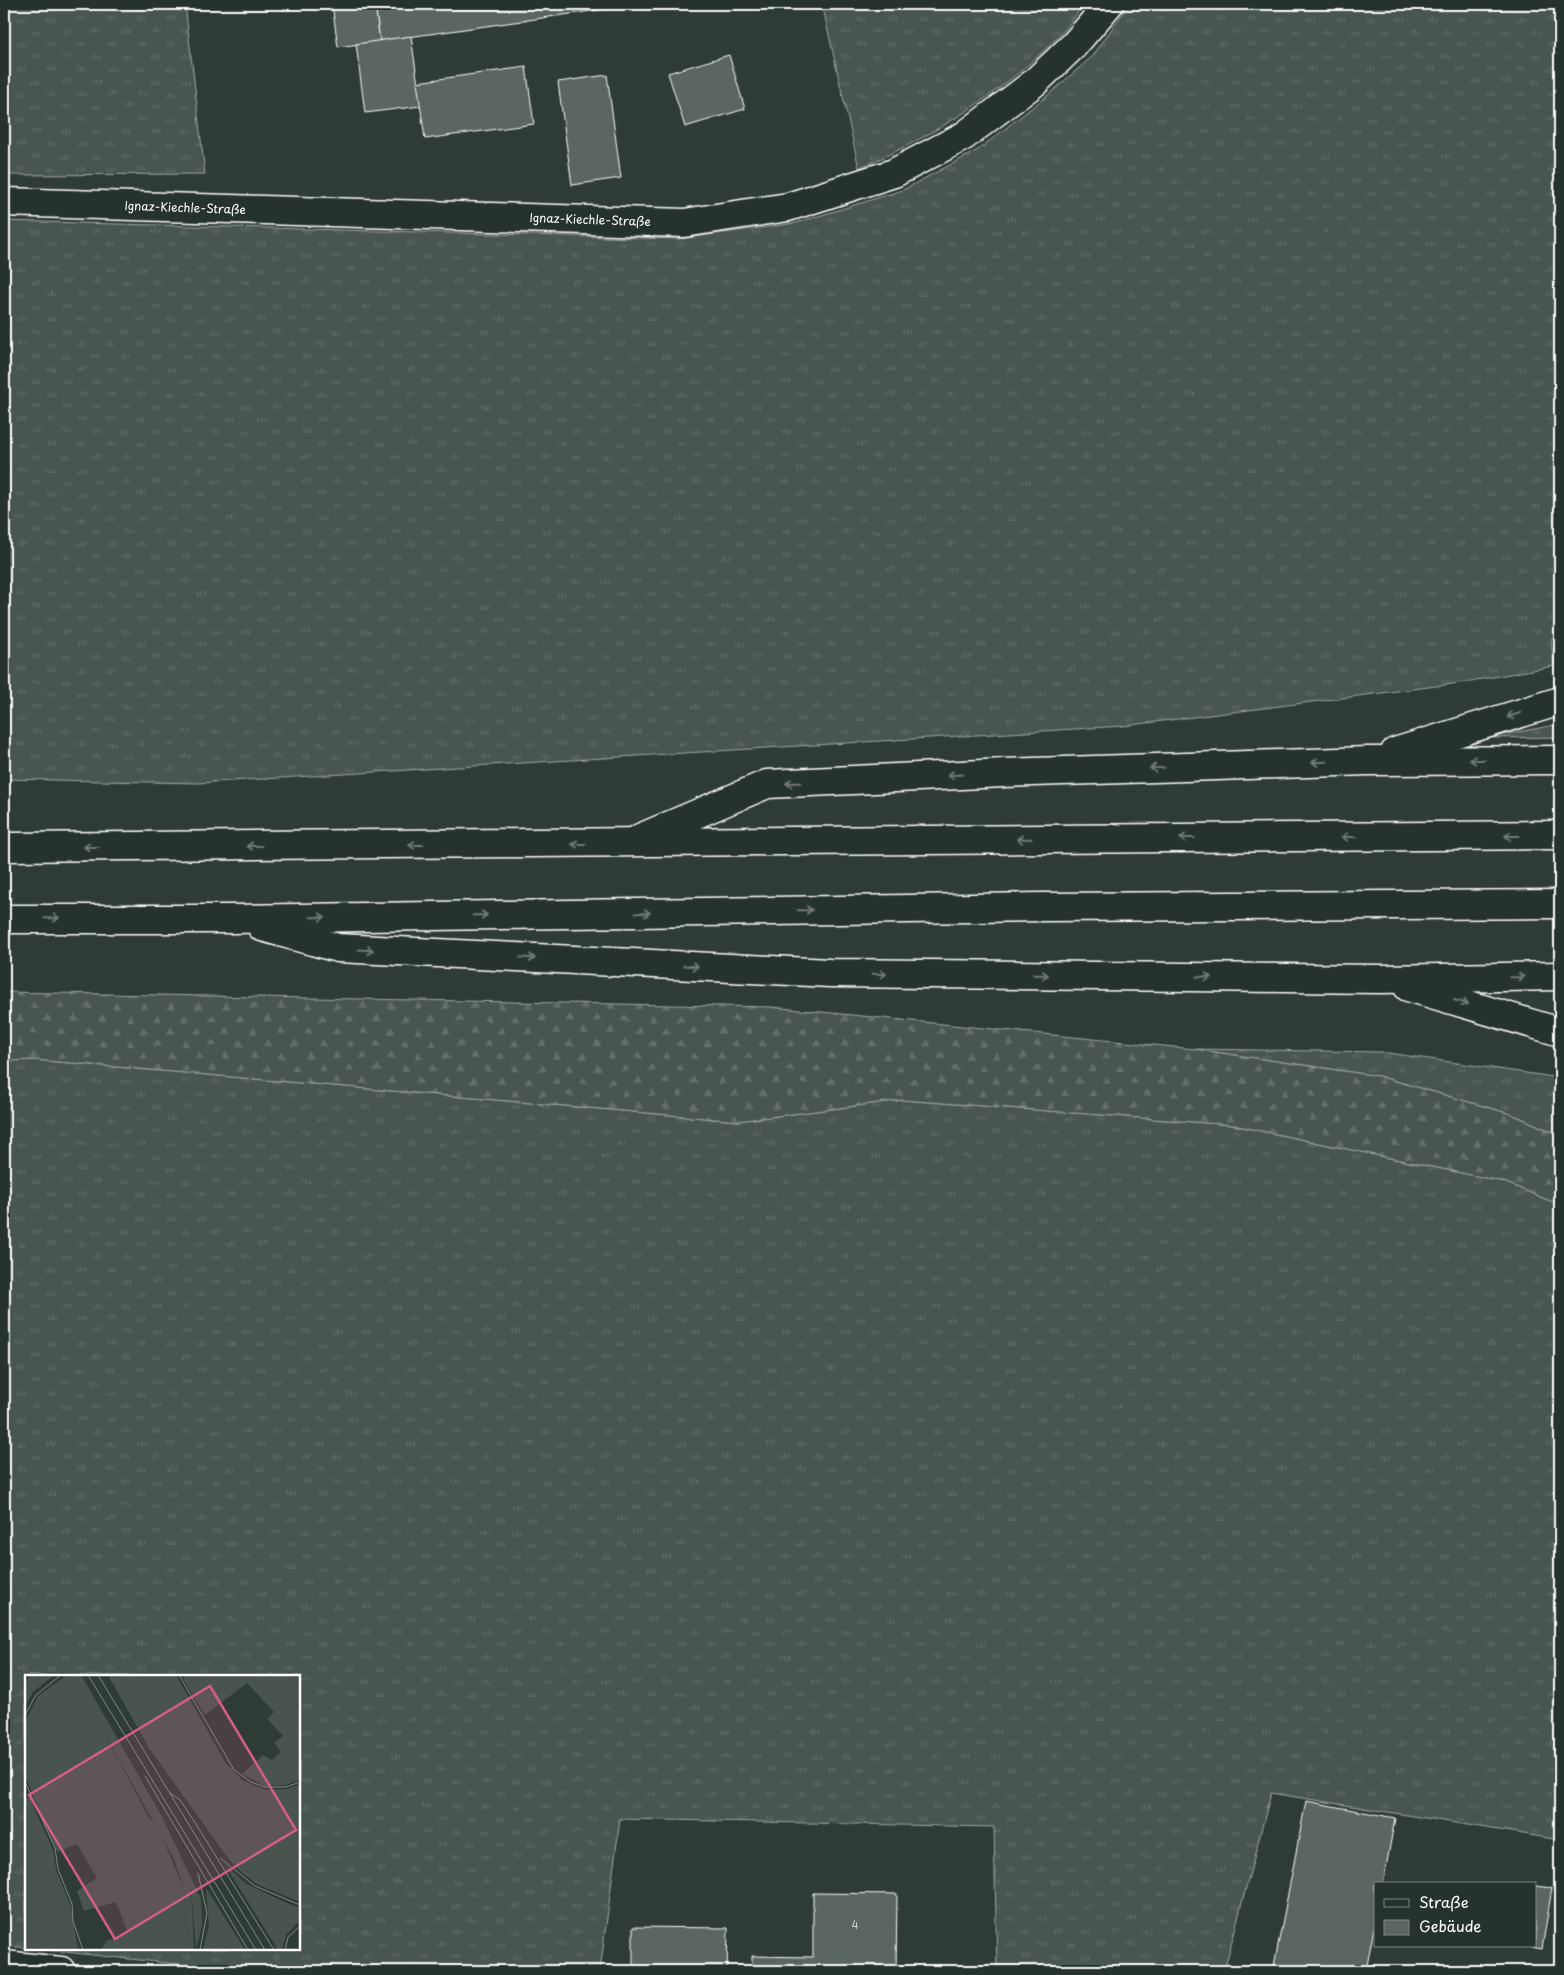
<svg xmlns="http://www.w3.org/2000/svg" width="1564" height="1975" font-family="'Playpen Sans',sans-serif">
<defs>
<pattern id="grass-tufts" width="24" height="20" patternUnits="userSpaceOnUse" patternTransform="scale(1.25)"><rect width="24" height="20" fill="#4a544f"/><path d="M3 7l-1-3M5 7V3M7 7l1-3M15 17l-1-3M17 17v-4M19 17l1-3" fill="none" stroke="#656e69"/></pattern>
<pattern id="forest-firs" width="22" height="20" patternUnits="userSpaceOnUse" patternTransform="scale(1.25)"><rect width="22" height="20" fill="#4a544f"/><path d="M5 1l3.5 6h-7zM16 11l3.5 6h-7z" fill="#656e69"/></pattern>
</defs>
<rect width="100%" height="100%" fill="#2f3b35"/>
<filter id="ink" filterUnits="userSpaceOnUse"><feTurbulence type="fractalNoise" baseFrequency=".02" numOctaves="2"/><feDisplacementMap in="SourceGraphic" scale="10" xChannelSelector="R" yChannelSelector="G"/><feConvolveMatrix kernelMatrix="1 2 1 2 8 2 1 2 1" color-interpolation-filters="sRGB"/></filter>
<g filter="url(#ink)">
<!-- grass -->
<g fill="url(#grass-tufts)" stroke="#a4aaa7">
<path d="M4 4H185L205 174 4 175Z"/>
<path d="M822 4H1084C1077 14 1069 25 1061 34 1004 92 933 137 859 168Z"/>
<path d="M1129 4H1560V636L1551 639 1554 666 1460 683 1123 726 198 783 4 779V221L679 239 796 223 903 190 978 150 1047 96 1093 56Z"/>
<path d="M1560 724V737L1487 738Z"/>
<path d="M1194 1049 1381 1052 1560 1078V1135L1511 1114 1378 1076Z"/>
<path d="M35 1060 738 1121 902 1100 1233 1125 1504 1182 1560 1205V1840L1271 1793 1224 1971H997L994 1827 620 1819 600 1971H242L37 1949H299V1676H26V1948L4 1945V1061Z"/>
</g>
<!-- forest -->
<path fill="url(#forest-firs)" stroke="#a4aaa7" d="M4 992 771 1007 1194 1049 1378 1076 1511 1114 1560 1135V1205L1504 1182 1233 1125 902 1100 738 1121 35 1060 4 1061Z"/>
<!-- building -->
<g fill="#5b6661" stroke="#fff">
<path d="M332 4H375L380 41 338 47Z"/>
<path d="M375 4H634V5L380 41Z"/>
<path d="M411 36 421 106 365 113 356 44Z"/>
<path d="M729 55 745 109 685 127 668 73Z"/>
<path d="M526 67 534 124 425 139 417 82Z"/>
<path d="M607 75 621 178 572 185 558 82Z"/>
<path d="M1306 1801 1395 1818 1383 1884H1375V1922L1366 1971H1273Z"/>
<path d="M1535 1886 1552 1888 1542 1949 1525 1946H1535Z"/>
<path d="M813 1893 897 1894 896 1971H752V1956L813 1957Z"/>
<path d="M633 1927 728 1928 727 1971H633Z"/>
<path d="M1367 1966 1395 1971H1366Z"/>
</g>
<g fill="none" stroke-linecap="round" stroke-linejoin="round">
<defs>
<g id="street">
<path d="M4 202 684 223 788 207 894 173 964 136 1034 83 1074 45 1109 4"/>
<path d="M4 1965 61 1971"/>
</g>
<g id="highway">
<path d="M1395 752 1560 701"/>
<path d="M640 838 767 784 1004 773 1368 761 1560 760"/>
<path d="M4 847 1560 835"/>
<path d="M4 919H234L1041 907 1560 904"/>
<path d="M262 927 338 948 830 973 1380 979 1560 976"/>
<path d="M1408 987 1560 1032"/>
</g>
</defs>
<!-- street casing -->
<use href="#street" stroke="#fff" stroke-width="31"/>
<!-- highway casing -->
<use href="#highway" stroke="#fff" stroke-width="31"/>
<!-- street -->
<use href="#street" stroke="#26332d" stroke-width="28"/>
<!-- highway -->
<use href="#highway" stroke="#26332d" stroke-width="28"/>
</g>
<!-- one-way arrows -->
<defs><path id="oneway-shaft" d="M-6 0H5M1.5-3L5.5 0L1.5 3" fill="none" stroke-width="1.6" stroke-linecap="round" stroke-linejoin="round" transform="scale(1.25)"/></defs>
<g stroke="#727a76">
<use href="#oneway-shaft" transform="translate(1514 715) rotate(163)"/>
<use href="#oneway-shaft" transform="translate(1477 760) rotate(180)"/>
<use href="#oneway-shaft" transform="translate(1319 762) rotate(178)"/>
<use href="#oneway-shaft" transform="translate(1157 768) rotate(178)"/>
<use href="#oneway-shaft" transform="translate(955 775) rotate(177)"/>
<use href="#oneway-shaft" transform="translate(793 783) rotate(177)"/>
<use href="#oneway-shaft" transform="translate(1512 836) rotate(180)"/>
<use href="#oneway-shaft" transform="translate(1349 837) rotate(180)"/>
<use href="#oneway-shaft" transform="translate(1187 838) rotate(180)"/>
<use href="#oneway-shaft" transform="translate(1024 839) rotate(179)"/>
<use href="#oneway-shaft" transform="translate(579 844) rotate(180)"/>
<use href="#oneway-shaft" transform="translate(416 845) rotate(180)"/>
<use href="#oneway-shaft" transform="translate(254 846) rotate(180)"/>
<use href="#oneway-shaft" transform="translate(91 847) rotate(-180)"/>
<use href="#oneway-shaft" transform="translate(805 910) rotate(-1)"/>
<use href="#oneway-shaft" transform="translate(643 913) rotate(-1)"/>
<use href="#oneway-shaft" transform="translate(480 915) rotate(-1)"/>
<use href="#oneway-shaft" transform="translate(318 917) rotate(-1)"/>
<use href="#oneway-shaft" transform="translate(52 918) rotate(-1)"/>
<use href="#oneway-shaft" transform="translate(366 950) rotate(3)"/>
<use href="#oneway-shaft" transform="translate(528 958) rotate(3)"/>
<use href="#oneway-shaft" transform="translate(691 966) rotate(3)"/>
<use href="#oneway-shaft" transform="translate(879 974) rotate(1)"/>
<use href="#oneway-shaft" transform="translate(1041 975) rotate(1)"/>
<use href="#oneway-shaft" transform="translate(1204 977) rotate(1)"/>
<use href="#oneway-shaft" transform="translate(1517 977) rotate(-1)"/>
<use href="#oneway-shaft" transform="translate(1461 1002) rotate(16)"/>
</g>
</g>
<g text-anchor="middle" stroke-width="4" stroke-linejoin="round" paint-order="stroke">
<!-- number labels -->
<g font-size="10" fill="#d6d9d8">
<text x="855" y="1929">4</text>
</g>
<!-- street labels -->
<g font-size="12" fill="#fff" stroke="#26332d">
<text transform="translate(185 208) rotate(2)" y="4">Ignaz-Kiechle-Straße</text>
<text transform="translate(590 220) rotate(2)" y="4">Ignaz-Kiechle-Straße</text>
</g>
</g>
<!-- overview -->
<g transform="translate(25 1675)">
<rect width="275" height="275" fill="#2f3b35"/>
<path d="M83 0H151L200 87 217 105 240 115 262 114 275 109V221L234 204 212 189 210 191 203 183 124 73ZM160 0H275V105L261 110 240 111 217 99 238 80 247 85 256 77 249 68 258 61 242 44 249 37 222 8 180 40 158 4ZM31 22H41L76 52 123 141 134 155 159 214 164 275H76L81 266 103 258 91 227 59 236 52 216 72 203 52 169 32 177 0 101V69L10 47ZM0 122 5 124 28 175 31 195 45 229 53 275H0ZM155 179 176 224 177 250 171 275 166 211ZM199 188 220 208 259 227 262 252 272 248 261 260 257 275H253ZM181 213 220 275H178L184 250Z" fill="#4a544f"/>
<path d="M5 0H29L8 17 0 31V9ZM42 0H56L135 138 155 179 166 211 169 275H164L159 214 150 186 76 52 41 23 31 22 10 47 0 69V47L13 21ZM212 189 234 204 275 221V227L232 209 216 197 210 191ZM259 227 275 233V247L262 252 256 251Z" fill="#4a544f"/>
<path fill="none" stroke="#828986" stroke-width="1" d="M63 0 231 275M73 0 240 275M154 0 209 95 226 107 240 112H261L275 107M0 40 11 20 36 0M120 101 223 275M0 107 30 173 33 194 47 229 48 246 58 275M145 118 155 125 169 146 249 275M195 183 230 211 275 230M173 198 182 238 175 275M260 275 263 262 275 251"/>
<path fill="#d45d8c" fill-opacity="0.15" stroke="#d45d8c" stroke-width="2.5" d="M185 11 271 155 90 264 4 120Z"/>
<rect width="275" height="275" fill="none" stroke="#fff" stroke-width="2.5"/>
</g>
<!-- margin -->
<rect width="1564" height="1975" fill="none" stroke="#26332d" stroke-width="20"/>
<rect x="10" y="10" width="1544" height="1955" fill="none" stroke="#fff" stroke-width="2" filter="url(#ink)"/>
<!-- legend -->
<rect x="1374" y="1882" width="162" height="65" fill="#26332d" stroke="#7d8581"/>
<rect x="1384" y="1899" width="25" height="8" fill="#26332d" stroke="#7d8581"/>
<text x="1419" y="1908" font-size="15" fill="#ffffff">Straße</text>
<rect x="1384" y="1920" width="25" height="15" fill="#5b6661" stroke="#7d8581"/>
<text x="1419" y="1932" font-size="15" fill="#ffffff">Gebäude</text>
</svg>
